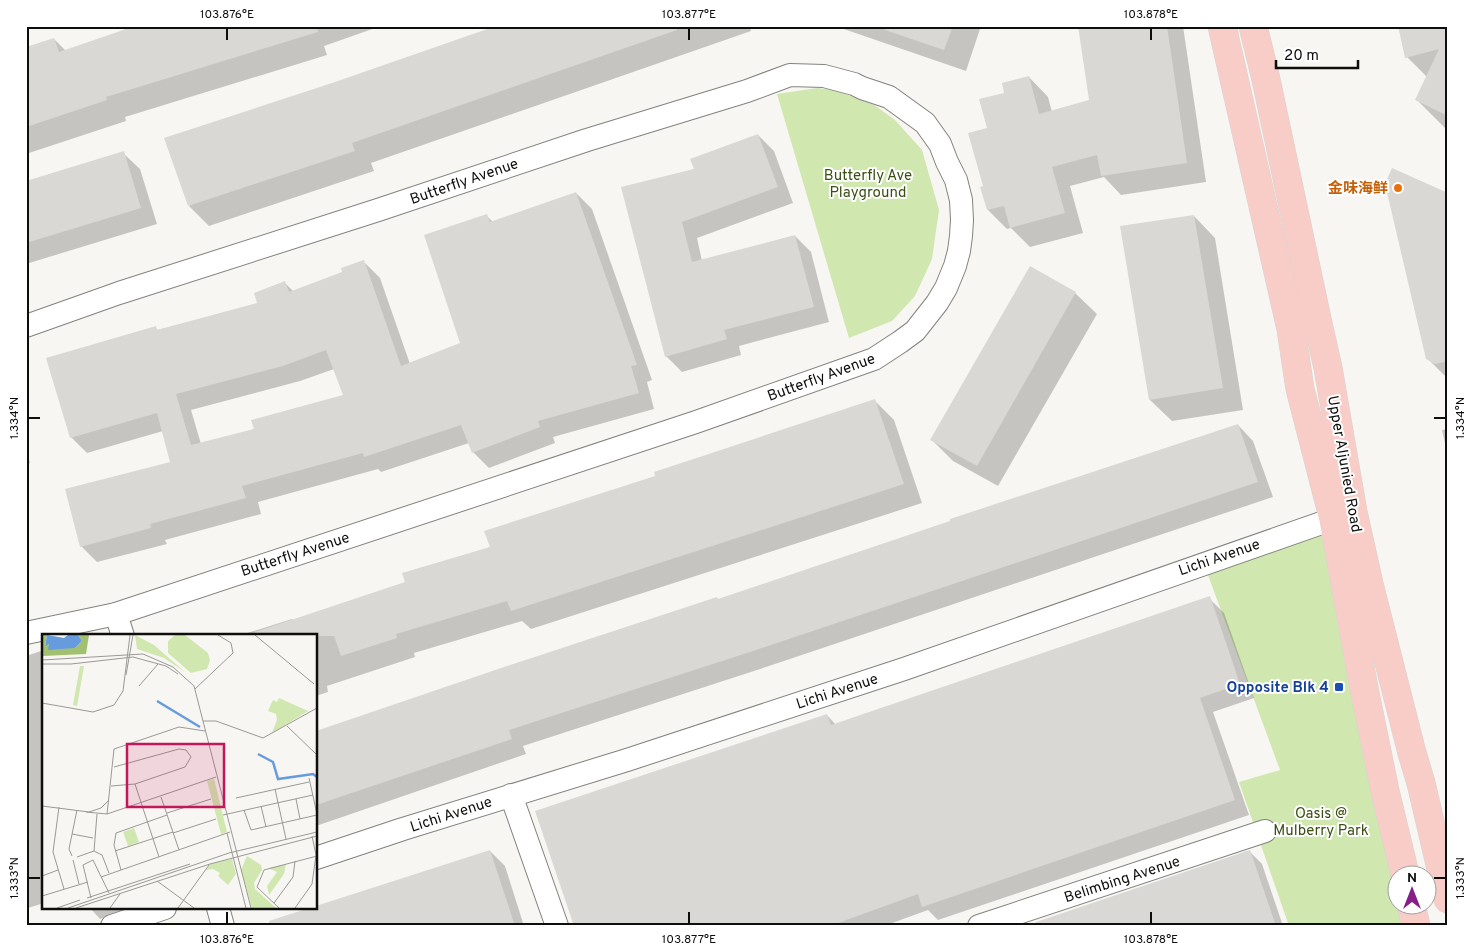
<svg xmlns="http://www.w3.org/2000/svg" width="1474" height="952" font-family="Overpass,'Noto Sans SC',sans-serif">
<rect width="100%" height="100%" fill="#f8f6f2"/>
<!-- green -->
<g fill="#d0e7af">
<path d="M817 88 835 90 874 105 894 119 922 150 939 210 932 259 915 296 892 321 849 338 777 94Z"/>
<path d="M1321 529 1400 874H1396V904L1406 905 1411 926H1289L1239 782 1280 770 1205 567Z"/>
</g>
<!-- shadow -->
<g fill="#0003" fill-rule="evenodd">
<path d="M124 26H381L324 46 327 55 125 117 126 121 26 154V49L54 39 66 51 125 31Z"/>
<path d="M500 26H750L751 31 371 163 374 171 209 226 189 206 332 84Z"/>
<path d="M835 26H981L966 71Z"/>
<path d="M1079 26H1183L1206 182 1121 195 1104 177 1070 186 1083 233 1030 247 1011 228 1007 229 988 210 985 187 989 129 1006 93 1029 77 1048 97 1052 112 1091 101Z"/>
<path d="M1448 26V131L1417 100 1427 77 1407 57Z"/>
<path d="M758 135 774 151 793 203 697 238 702 261 795 236 811 252 829 322 739 346 741 355 682 372 666 356 622 188 695 169Z"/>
<path d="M123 153 140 169 157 224 26 264V183Z"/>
<path d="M576 193 592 209 652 380 647 382 654 409 553 437 555 443 489 468 473 452 469 443 381 472 378 469 258 502 261 514 165 540 167 544 97 562 81 546 171 463 163 431 87 453 71 437 155 328 158 330 259 304 285 283 293 291 343 273 364 262 380 278 410 364 461 344 487 216 493 222ZM334 369 344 396 255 429 201 444 191 410 300 381Z"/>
<path d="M1448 195V377L1444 375 1427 358Z"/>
<path d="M1194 216 1215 238 1243 410 1172 421 1150 400Z"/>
<path d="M1075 293 1097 314 998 486 953 461 932 440Z"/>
<path d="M875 401 894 420 922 503 531 629 522 621 414 653 415 657 327 686 328 692 316 696V636H238L292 619 293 620 407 582 656 477Z"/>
<path d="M1238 425 1253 441 1273 497 769 666 523 746 526 754 316 826V733L718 600Z"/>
<path d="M1448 429V456L1442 430Z"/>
<path d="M26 451 30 463 26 465Z"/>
<path d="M1209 598 1224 613 1254 698 1213 712 1249 815 938 920 928 910 884 926H571V924L575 923 827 715 836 725Z"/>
<path d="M44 650V903L28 908 26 907V656Z"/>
<path d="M490 851 505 866 524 926H260Z"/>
<path d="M1249 851 1262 864 1283 926H1029Z"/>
<path d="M90 908H133L100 919Z"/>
</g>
<!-- building -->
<g fill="#dad8d4" fill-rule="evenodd">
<path d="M135 26H317L318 32 106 97 107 100 26 127V47L54 38 59 52Z"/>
<path d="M496 26H676L677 30 352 143 355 151 188 206 164 138 332 83Z"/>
<path d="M886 26H953L944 50 885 30Z"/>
<path d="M1078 26H1167L1187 163 1101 176 1097 155 1052 167 1065 213 1010 228 1004 206 987 210 980 187 983 186 968 133 987 128 979 99 1004 93 1002 83 1029 76 1039 114 1089 100Z"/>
<path d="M1398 26H1448V116L1415 100 1439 49 1405 58Z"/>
<path d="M758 134 778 187 682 222 692 262 795 235 814 307 724 330 727 339 665 357 621 187 694 169 690 159Z"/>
<path d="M124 151 141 208 26 243V181Z"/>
<path d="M1392 168 1448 193V361L1435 364 1426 359 1385 184Z"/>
<path d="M576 192 637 365 631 366 639 393 538 421 540 427 472 453 461 425 364 457 363 453 242 486 246 498 150 524 151 528 80 547 65 489 170 462 157 413 70 438 46 358 156 326 157 330 257 303 254 293 285 281 289 292 342 272 341 268 364 260 401 366 460 343 424 235 487 214 490 222ZM326 350 343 395 251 420 254 429 191 445 176 394 283 366Z"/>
<path d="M1194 215 1223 388 1149 400 1120 226Z"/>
<path d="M1030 266 1076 292 977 466 930 440Z"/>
<path d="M875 399 904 484 511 611 507 601 396 634 397 638 341 656 334 636H255V632L405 582 402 573 490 547 484 531 655 476 654 472Z"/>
<path d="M1238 424 1258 482 753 651 509 730 512 739 316 805V731L507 666 717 597 718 599 950 521V519Z"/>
<path d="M1210 596 1240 684 1200 698 1235 800 922 907 918 894 830 926H574L535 811 827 714 831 725Z"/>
<path d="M490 850 515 926H270L269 921 309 908H316V906Z"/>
<path d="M1250 850 1276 926H1036V922Z"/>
</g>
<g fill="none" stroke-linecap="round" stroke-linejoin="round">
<defs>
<g id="minor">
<path d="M26 326 119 293 378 210 587 140 747 91 790 75 824 76 854 84 862 88 889 97 925 123 940 144 947 162 956 180 961 200 962 220 961 236 959 251 955 266 946 288 937 303 915 331 900 342 874 359 696 422 116 614 26 633"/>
<path d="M116 614 123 636"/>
<path d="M511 795 557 926"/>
<path d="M316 858 403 829 627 760 904 669 1350 513"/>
<path d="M218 908 223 926"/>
<path d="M112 926 165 908"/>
<path d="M979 926 1265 831"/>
</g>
<g id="primary">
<path d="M1222 26 1291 329 1300 389 1333 517 1364 688 1385 791 1405 874"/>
<path d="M1253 26 1265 75 1317 319 1328 368 1353 512 1369 584 1412 753 1421 783 1448 899"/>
<path d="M1411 904 1416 926"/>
</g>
</defs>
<!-- minor casing -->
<use href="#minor" stroke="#83827e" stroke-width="24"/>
<!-- primary casing -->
<use href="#primary" stroke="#d4d4d3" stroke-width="29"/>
<!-- minor -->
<use href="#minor" stroke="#fff" stroke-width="22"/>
<!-- primary -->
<use href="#primary" stroke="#f8cdc7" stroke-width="28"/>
</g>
<!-- ticks -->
<path fill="none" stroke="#0e0e0c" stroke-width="2" d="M227 28V40M689 28V40M1151 28V40M28 418H40M1434 418H1446M28 878H40M1434 878H1446M227 912V924M689 912V924M1151 912V924"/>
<!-- markers -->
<circle fill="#e8710a" stroke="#fff" stroke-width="2" cx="1398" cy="188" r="5"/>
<rect fill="#1a4fb4" stroke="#fff" stroke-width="2" x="1334" y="682" width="10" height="10" rx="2.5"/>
<g text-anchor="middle" stroke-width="4" stroke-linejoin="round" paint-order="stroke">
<!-- park labels -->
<g font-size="15" fill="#3b4f15" stroke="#fff">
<text x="868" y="180">Butterfly Ave<tspan x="868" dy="17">Playground</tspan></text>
<text x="1321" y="818">Oasis @<tspan x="1321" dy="17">Mulberry Park</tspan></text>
</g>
<!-- street labels -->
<g font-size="15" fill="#0e0e0c" stroke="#fff">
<text transform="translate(464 181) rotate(-19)" y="5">Butterfly Avenue</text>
<text transform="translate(821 377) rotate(-20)" y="5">Butterfly Avenue</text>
<text transform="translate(1345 464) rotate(80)" y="5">Upper Aljunied Road</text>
<text transform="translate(295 554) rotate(-18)" y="5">Butterfly Avenue</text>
<text transform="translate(1219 557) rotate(-19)" y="5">Lichi Avenue</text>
<text transform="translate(837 691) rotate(-18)" y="5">Lichi Avenue</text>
<text transform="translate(451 814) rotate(-18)" y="5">Lichi Avenue</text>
<text transform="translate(1122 879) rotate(-18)" y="5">Belimbing Avenue</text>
</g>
<!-- food labels -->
<g font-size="15" font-weight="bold" fill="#c56008" stroke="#fff" text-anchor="end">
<text x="1388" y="193">金味海鲜</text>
</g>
<!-- transit labels -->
<g font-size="15" font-weight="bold" fill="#164399" stroke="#fff" text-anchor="end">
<text x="1329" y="692">Opposite Blk 4</text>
</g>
</g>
<!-- overview -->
<g transform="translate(42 634)">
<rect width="275" height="275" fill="#f8f6f2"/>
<path d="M93 1 112 11 143 38 122 24 95 15ZM133 1H143L166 19 168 26 165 35 149 39 126 19V7ZM38 32H42L35 72 31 71ZM237 64 266 77 230 99 235 86 234 80 226 77 231 66 235 68ZM172 145 185 198 179 200 165 147ZM92 194 97 208 86 212 81 198ZM205 222 219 231 220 236 212 249 213 255 234 274H210L199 236ZM190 225 194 240 186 251 176 242 178 239 171 235 164 236 168 230ZM244 230 242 240 227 261 225 252 235 238 226 234Z" fill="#d0e7af"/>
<path d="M0 1H5L3 13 7 10 9 13 33 14 40 7 36 1H47L44 20 1 22Z" fill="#a2c170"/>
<path d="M5 1 22 4 26 1H36L40 7 33 14 6 16 7 10 3 13Z" fill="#669bdd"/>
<path fill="none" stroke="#669bdd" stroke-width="2.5" d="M115 67 158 93M216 120 231 128 236 145 271 140 275 143"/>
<path fill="none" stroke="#9a9996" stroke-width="1" d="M213 1 272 50M0 26 101 20 131 33 152 52 209 274M0 30H29L91 23 124 32 136 40M84 41 91 1M97 52 116 30M153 55 191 19 189 9 176 1M0 69 51 78 72 71 81 57 88 1M161 87H174L221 104 275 74M245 92 275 121M267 144 275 180M93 150 117 223M69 152 93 150 143 133 149 123 144 116 137 115 72 133M233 155 244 205M119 163 137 216M194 164 267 148M254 165 258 185M0 172 47 178 59 174 67 166M219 172 224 193M17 173 11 218 22 255M202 176 209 196 275 181M44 178 65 180 174 143M125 179 169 165M65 180 72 115 137 93 163 97M181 181 271 161M131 199 174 185M185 199 204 274M30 200 51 204M52 217 55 180M52 217 60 221 67 239M73 217 131 198M30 222 27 215 35 176M35 223 52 217M31 226 37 250M79 236 72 211 74 199 125 181M0 242 16 236M59 243 188 198M115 247 152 274M0 262 46 248M45 264 148 230M49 264 41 231 51 226 67 259M232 269 251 243 253 227M15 274 38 266M26 274 187 219 275 198M34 274 168 230 275 202M68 274 78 260M136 274 167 231M237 274 215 253 222 236 275 222M253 274 270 250 274 221 270 202"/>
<path fill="#c2185b" fill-opacity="0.15" stroke="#c2185b" stroke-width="2.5" d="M85 110H182V173H85Z"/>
<rect width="275" height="275" fill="none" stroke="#0e0e0c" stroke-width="2.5"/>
</g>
<!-- border -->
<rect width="1474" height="952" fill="none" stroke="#ffffff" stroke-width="55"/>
<!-- north arrow -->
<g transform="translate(1412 890)"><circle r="24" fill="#ffffff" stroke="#9f9f9e"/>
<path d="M0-4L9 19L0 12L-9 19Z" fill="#861f87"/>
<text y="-8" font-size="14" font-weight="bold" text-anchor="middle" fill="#0e0e0c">N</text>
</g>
<!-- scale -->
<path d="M1276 60v8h82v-8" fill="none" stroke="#0e0e0c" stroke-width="2.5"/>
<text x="1284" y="60" font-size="15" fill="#0e0e0c" stroke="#ffffff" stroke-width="4" paint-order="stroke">20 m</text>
<rect x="28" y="28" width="1418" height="896" fill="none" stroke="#0e0e0c" stroke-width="2"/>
<g font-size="12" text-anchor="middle" fill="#0e0e0c">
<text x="227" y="18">103.876°E</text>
<text x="689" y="18">103.877°E</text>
<text x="1151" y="18">103.878°E</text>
<text transform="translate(14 418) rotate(-90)" y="4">1.334°N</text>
<text transform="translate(1460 418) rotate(-90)" y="4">1.334°N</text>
<text transform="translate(14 878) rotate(-90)" y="4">1.333°N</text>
<text transform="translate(1460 878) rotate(-90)" y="4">1.333°N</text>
<text x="227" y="943">103.876°E</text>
<text x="689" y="943">103.877°E</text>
<text x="1151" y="943">103.878°E</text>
</g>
</svg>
